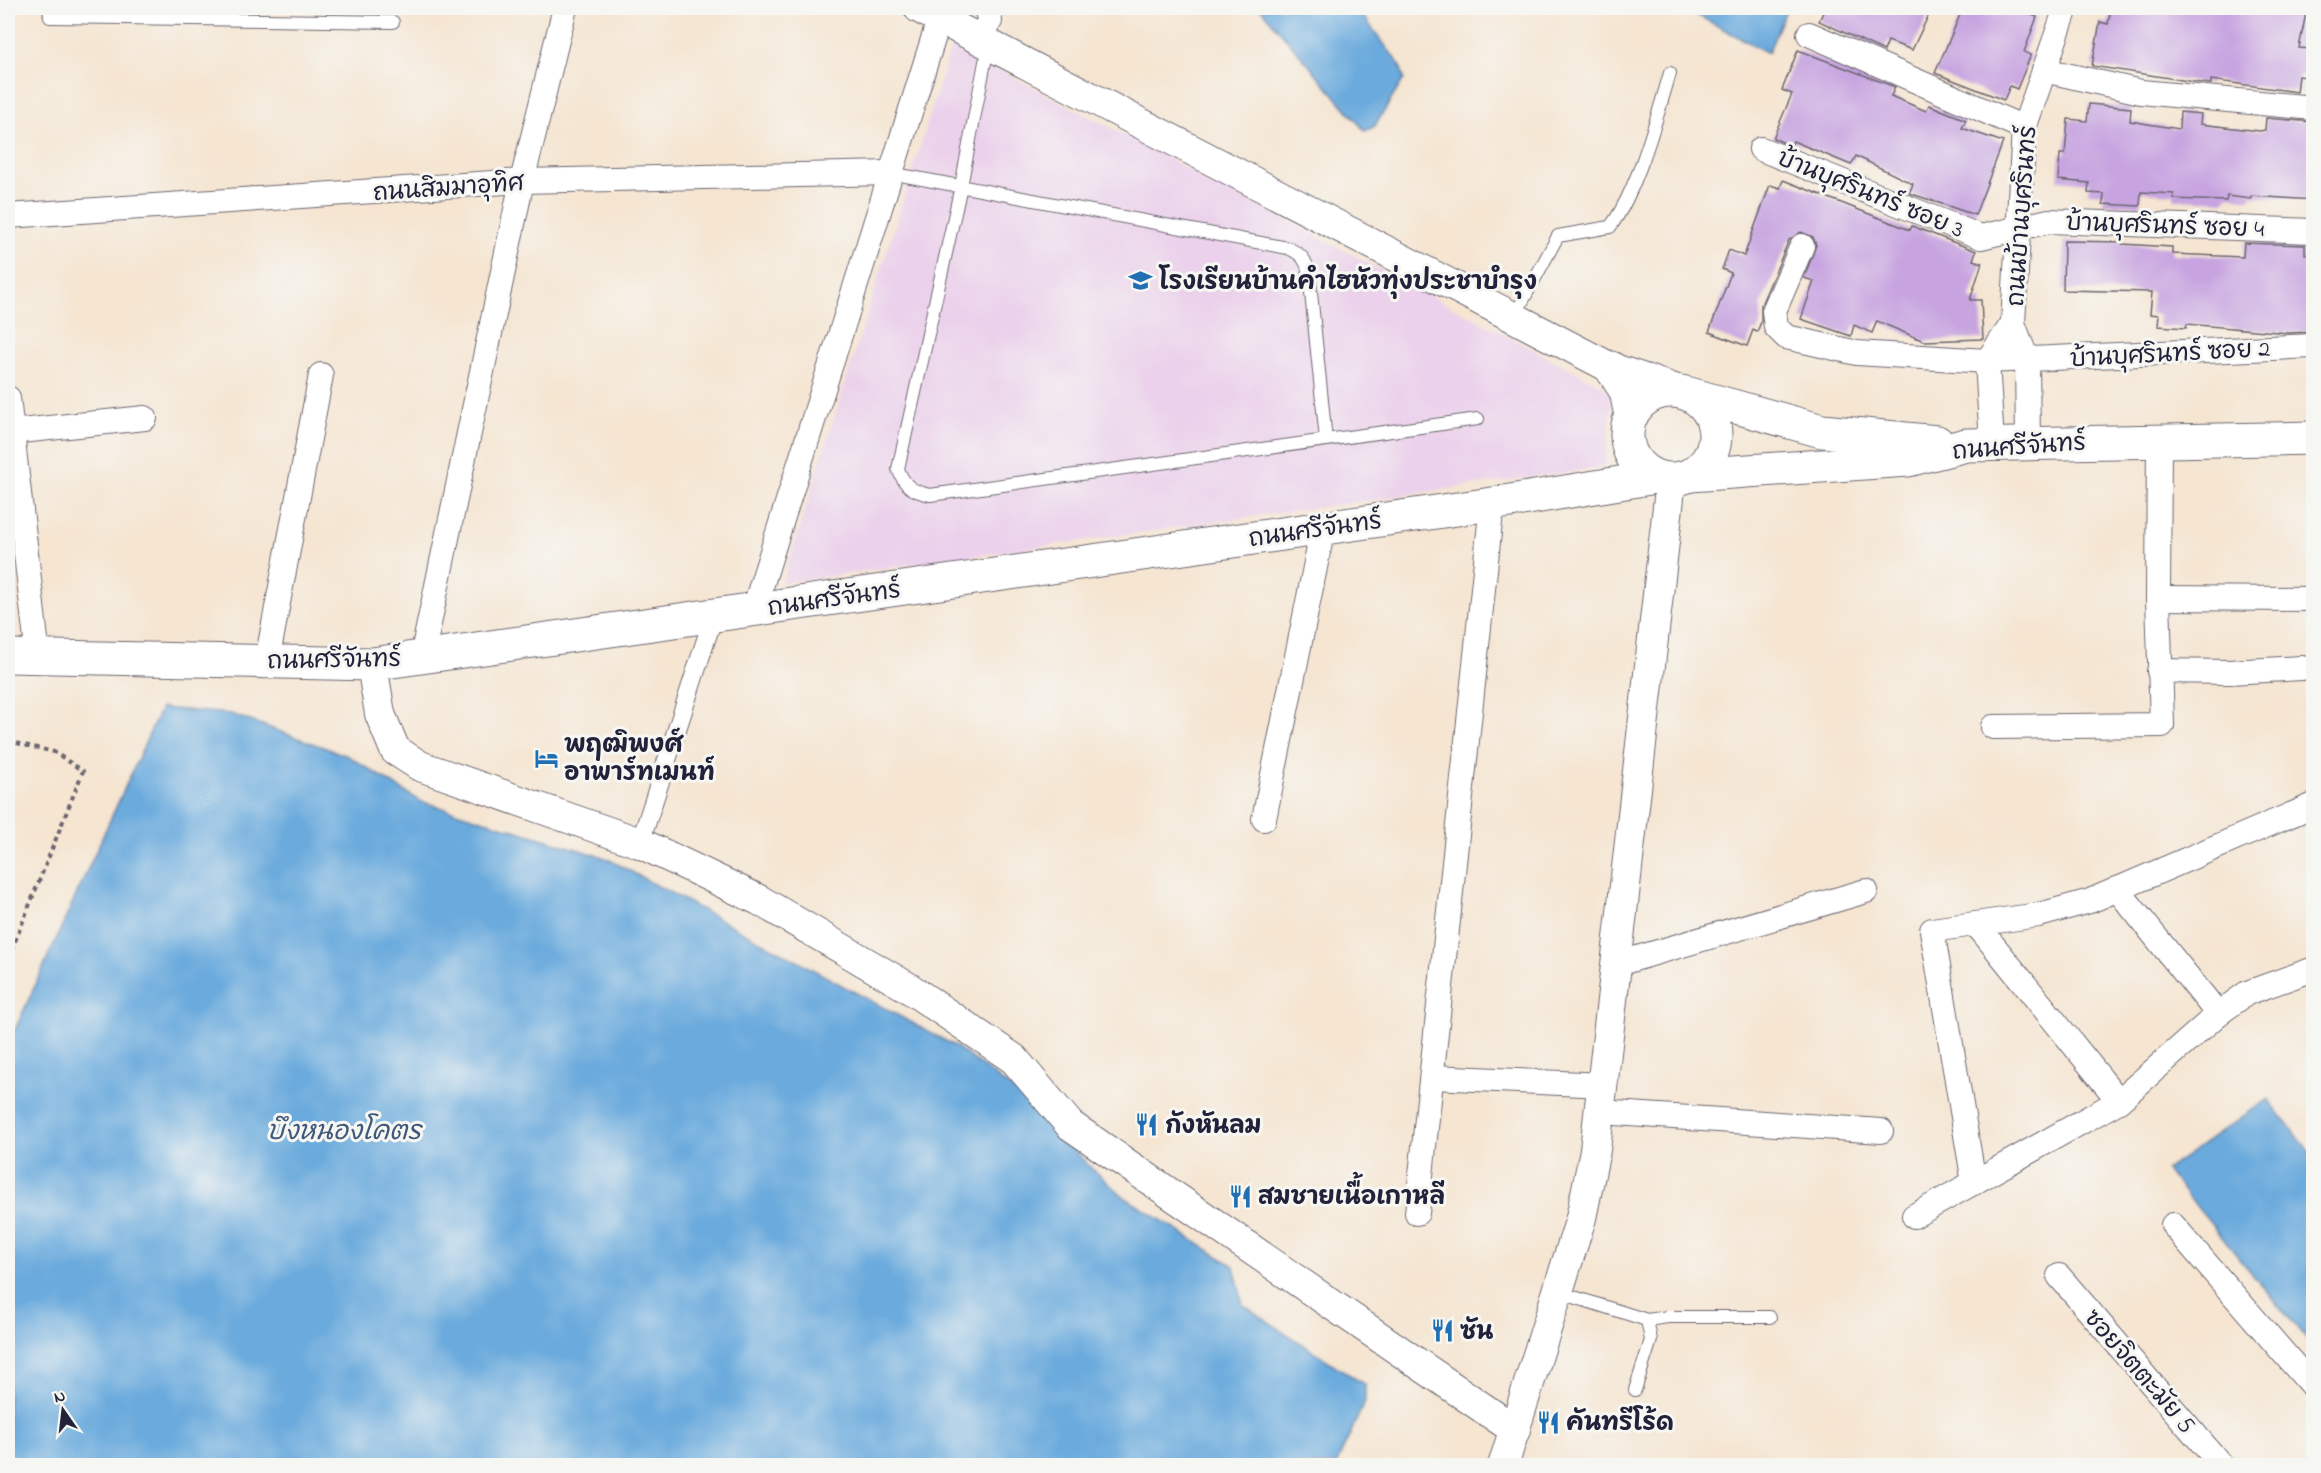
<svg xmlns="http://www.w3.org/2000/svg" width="2321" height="1473" font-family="'Indie Flower','Playpen Sans Thai',sans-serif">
<rect width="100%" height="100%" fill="#f6f6f2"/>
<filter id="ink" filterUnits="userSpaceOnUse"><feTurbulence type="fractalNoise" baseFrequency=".0167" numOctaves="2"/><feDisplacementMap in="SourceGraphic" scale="12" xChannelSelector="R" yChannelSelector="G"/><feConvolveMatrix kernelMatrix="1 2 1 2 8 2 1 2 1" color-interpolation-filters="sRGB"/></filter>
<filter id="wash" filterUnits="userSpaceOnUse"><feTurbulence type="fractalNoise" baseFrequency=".008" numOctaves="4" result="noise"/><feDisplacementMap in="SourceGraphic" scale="24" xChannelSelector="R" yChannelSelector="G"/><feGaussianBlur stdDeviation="1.35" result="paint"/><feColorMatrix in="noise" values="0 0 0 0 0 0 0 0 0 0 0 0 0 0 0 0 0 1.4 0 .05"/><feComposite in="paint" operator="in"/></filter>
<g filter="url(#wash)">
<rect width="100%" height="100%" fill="#f5e5d1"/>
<!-- built -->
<path fill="#ebd1eb" d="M952 45 1603 386 1613 396 1605 467 782 583Z"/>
<!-- water -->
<g fill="#6baadd" stroke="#46668c" stroke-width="1.5">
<path d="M1260 8H1357L1400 65 1404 79 1375 126 1365 131Z"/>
<path d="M1684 8H1787L1768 53Z"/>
<path d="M161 708 231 714 348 756 420 801 606 858 955 1046 1032 1104 1090 1167 1126 1198 1234 1266 1243 1305 1365 1385V1401L1336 1465 8 1466V1045Z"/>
<path d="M2268 1099 2313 1156V1347L2166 1170Z"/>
</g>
<g id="blocks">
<!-- building -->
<g fill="#c7a4e0">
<path d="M1825 8H1932L1912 50 1888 41 1884 51 1819 21Z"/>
<path d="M1963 8H2012L2037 17 2024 52 2031 55 2017 89 2010 86 2004 100 1935 73Z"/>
<path d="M2111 8H2307L2299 48 2313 49V78L2299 76 2297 92 2211 80V84L2201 83 2092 66 2100 22 2108 24Z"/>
<path d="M1798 50 1895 87 1891 96 1926 111 1929 105 1966 120 1962 128 2003 142 1975 215 1909 193 1913 184 1856 156 1851 165 1793 141 1791 146 1773 138 1792 94 1782 90Z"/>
<path d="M2089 104 2131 108 2130 121 2179 129 2180 112 2201 114 2200 124 2260 131 2265 130 2266 118 2313 122V200L2251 196V199L2227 196 2226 201 2174 199V194L2141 192 2140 206 2103 204 2104 194 2088 193 2089 183 2058 180 2060 154H2065L2068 119 2087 121Z"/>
<path d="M1783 180 1910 230 1912 226 1976 251 1973 260 1982 263 1970 300H1981L1983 339 1924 341 1877 321 1872 333 1854 325 1851 336 1801 319 1814 281 1804 278 1816 245 1813 237 1801 232 1789 240 1761 305V322L1757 332 1753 330 1747 346 1709 332 1731 273 1722 269 1729 250 1744 256 1770 185 1780 188Z"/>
<path d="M2064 241 2122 242V244L2172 247V254L2243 257 2244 243 2305 245V254H2313V332L2288 333 2187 324 2186 328 2158 326 2159 315 2150 314 2152 292 2063 290Z"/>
</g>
</g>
</g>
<g filter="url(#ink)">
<use href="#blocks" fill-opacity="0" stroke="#6c6670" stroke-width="1.5"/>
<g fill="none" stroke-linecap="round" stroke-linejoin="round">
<defs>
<g id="service">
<path d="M49 8 50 17 393 22"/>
<path d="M993 46 985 62 961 186 898 469C905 487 912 491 930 495L1478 419"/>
<path d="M890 173 1288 248C1301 254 1306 259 1309 273L1326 440"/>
<path d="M1514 317 1558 236 1610 227C1637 192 1657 117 1670 73"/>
<path d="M1558 1292 1647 1320 1668 1317H1770"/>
<path d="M1635 1390 1651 1340 1647 1320"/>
</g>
<path id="pedestrian" d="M640 843 714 615"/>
<g id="minor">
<path d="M1809 34 2024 128"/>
<path d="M979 37 990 21 986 8"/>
<path d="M2044 70 2141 92 2314 108"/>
<path d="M1761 149 1981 237 2049 221 2314 231"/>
<path d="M8 216 522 181 890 173"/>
<path d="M1802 246 1774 311 1776 327 1786 337 1857 353 1987 361 2314 346"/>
<path d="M8 398 38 657"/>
<path d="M11 432 145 418"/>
<path d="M2028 443 2027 360 2013 323 2024 128 2066 8"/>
<path d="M1992 444 1987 361 2013 323"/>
<path d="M2158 598 2314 599"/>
<path d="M754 609 940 17"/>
<path d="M422 657 522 181 565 8"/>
<path d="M267 661 321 375"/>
<path d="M2159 671 2228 672 2302 668"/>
<path d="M1993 727 2162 725 2158 598 2159 440"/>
<path d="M1264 819 1323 528"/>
<path d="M2117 889 2218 1014"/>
<path d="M1976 924 2119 1101"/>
<path d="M1617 964 1866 891"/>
<path d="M1434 1077 1604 1085"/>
<path d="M1600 1112 1881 1131"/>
<path d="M1974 1183 1932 930 2039 915 2090 901 2314 805"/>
<path d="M1417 1213 1492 504"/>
<path d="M1914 1216 2119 1101 2218 1014 2247 993 2314 969"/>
<path d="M2173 1225 2314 1388"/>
<path d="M2059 1276 2222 1466"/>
</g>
<g id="tertiary">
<path d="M919 8 1611 368 1686 393"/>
<path d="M372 664 380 714 395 750 420 766 640 843 759 900 909 988 1014 1059 1070 1125 1515 1430"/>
<path d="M1503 1466 1581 1218 1595 1150 1671 480"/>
</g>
<g id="secondary">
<path d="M1611 368 1626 391 1631 416"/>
<circle cx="1671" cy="435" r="44"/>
<path d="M1686 393 1822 431 1937 442"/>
<path d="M1690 475 1908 460 1966 445 2314 438"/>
<path d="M8 656 372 664 1492 504 1656 477"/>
</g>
</defs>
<!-- service casing -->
<use href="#service" stroke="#6c6670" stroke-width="14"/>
<!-- pedestrian casing -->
<use href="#pedestrian" stroke="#6c6670" stroke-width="20"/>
<!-- minor casing -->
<use href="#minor" stroke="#6c6670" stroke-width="26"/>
<!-- tertiary casing -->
<use href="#tertiary" stroke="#6c6670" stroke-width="32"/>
<!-- secondary casing -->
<use href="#secondary" stroke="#6c6670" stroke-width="35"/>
<!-- path -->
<path stroke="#6c6670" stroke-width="4" stroke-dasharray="4.5 4.5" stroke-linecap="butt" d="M8 741 54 752 83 771 8 959"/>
<!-- service -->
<use href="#service" stroke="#fff" stroke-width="12"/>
<!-- pedestrian -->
<use href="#pedestrian" stroke="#fff" stroke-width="18"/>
<!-- minor -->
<use href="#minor" stroke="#fff" stroke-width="24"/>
<!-- tertiary -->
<use href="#tertiary" stroke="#fff" stroke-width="30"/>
<!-- secondary -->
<use href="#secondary" stroke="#fff" stroke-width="33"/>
</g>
</g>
<!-- icons -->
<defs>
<symbol id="school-bare" viewBox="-9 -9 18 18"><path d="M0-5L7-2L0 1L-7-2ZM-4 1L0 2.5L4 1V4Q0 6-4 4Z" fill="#1f6fb2" stroke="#f6f6f2" stroke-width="2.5" paint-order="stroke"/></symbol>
<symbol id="hotel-bare" viewBox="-9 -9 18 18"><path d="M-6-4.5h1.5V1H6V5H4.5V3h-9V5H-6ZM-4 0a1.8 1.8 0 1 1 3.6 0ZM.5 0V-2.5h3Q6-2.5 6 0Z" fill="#1f6fb2" stroke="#f6f6f2" stroke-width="2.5" paint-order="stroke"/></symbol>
<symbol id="restaurant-bare" viewBox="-9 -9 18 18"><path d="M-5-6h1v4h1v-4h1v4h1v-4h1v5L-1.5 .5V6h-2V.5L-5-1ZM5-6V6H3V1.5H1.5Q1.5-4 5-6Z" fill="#1f6fb2" stroke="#f6f6f2" stroke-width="2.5" paint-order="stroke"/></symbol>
</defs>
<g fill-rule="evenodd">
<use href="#school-bare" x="1124" y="264" width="33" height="33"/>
<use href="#hotel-bare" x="530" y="742" width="33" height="33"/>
<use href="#restaurant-bare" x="1130" y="1108" width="33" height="33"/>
<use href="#restaurant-bare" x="1224" y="1180" width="33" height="33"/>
<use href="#restaurant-bare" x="1426" y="1314" width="33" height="33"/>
<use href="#restaurant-bare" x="1532" y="1406" width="33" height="33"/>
</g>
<g text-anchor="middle" stroke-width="6" stroke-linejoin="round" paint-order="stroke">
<!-- street labels -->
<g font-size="24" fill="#22223b" stroke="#f6f6f2">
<text transform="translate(448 187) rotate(-4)" y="8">ถนนสิมมาอุทิศ</text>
<text transform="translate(1871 193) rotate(22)" y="8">บ้านบุศรินทร์ ซอย 3</text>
<text transform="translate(2021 216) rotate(-86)" y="8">ถนนบ้านบุศรินทร์</text>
<text transform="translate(2165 225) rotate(2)" y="8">บ้านบุศรินทร์ ซอย 4</text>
<text transform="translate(2170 353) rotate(-3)" y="8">บ้านบุศรินทร์ ซอย 2</text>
<text transform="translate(2019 446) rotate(-4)" y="8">ถนนศรีจันทร์</text>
<text transform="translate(1315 529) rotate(-8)" y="8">ถนนศรีจันทร์</text>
<text transform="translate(834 598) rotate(-8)" y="8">ถนนศรีจันทร์</text>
<text transform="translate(334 659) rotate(-1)" y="8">ถนนศรีจันทร์</text>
<text transform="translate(2140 1371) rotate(49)" y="8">ซอยจิตตะมัย 5</text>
</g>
<!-- poi labels -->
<g font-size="24" font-weight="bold" fill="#22223b" stroke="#f6f6f2" text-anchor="start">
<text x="1159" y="289">โรงเรียนบ้านคำไฮหัวทุ่งประชาบำรุง</text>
<text x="564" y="752">พฤฒิพงศ์<tspan x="564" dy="28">อาพาร์ทเมนท์</tspan></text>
<text x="1165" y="1133">กังหันลม</text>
<text x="1258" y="1204">สมชายเนื้อเกาหลี</text>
<text x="1460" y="1339">ซัน</text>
<text x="1566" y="1430">คันทรีโร้ด</text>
</g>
<!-- water labels -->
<g font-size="26" font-style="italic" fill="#3f587c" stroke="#f6f6f2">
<text x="344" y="1139">บึงหนองโคตร</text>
</g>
</g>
<!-- margin -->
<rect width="2321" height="1473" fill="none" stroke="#f6f6f2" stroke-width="30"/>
<!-- north arrow -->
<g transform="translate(63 1410) rotate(346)" stroke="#f6f6f2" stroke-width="4.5" paint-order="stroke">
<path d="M0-4.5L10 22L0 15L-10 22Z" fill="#22223b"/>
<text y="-9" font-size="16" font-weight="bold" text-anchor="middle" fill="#22223b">N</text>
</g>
</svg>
